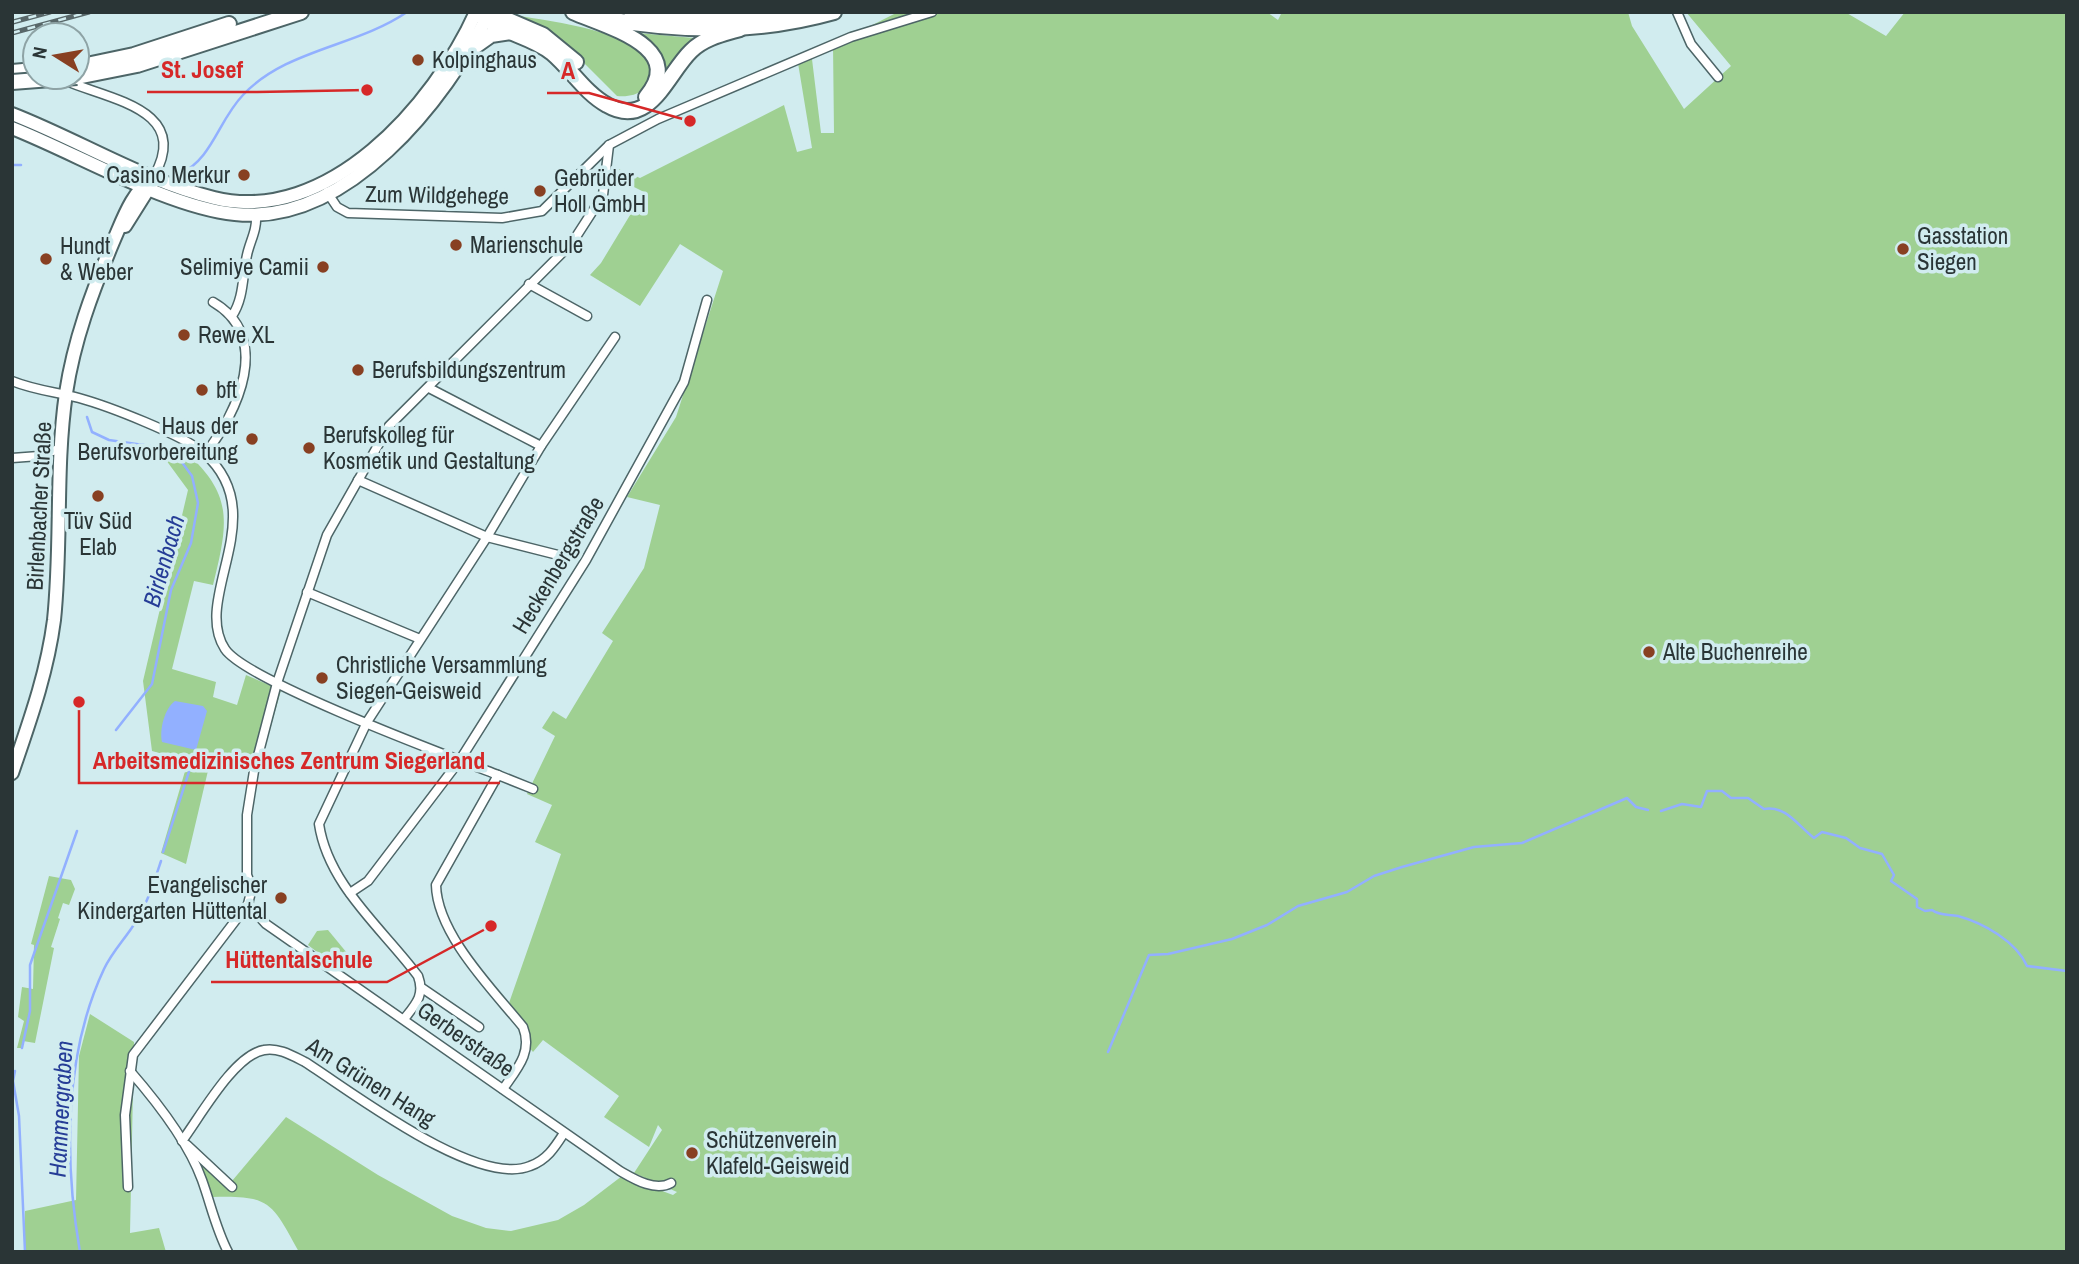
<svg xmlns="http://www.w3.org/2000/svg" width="2079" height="1264" font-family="'Archivo Narrow',sans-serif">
<rect width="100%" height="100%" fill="#d1ecef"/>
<!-- green -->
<g fill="#9fd092">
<path d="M898 12H1267L1278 20 1282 12H1628L1632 26 1684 109 1731 66 1686 12H1845L1886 36 1905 12H2067V1252H299C272 1203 271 1195 212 1197L189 1160 199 1150 232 1181 286 1117 378 1175 452 1216 486 1228 511 1231 558 1220 584 1205 622 1176 673 1195 677 1192 634 1173 662 1130 658 1125 649 1147 604 1117 619 1096 543 1040 533 1052 524 1041 509 1003 561 854 535 842 552 805 527 794 555 736 542 728 553 711 566 719 613 641 602 633 644 568 660 505 627 497 676 417 723 271 680 244 640 306 590 275 601 263 644 192 614 177 616 168 640 178 784 105 797 152 812 148 797 57 811 51 821 133H834L833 45Z"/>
<path d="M519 16C557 22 596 27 630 44 664 60 656 100 617 96L563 42Z"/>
<path d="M638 33 694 38 682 48 664 74 661 73 655 48Z"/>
<path d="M180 447C234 493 229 520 213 585L194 581 172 669 216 682 213 697 237 705 246 675 281 690 259 769 211 758 186 864 161 853 188 761 152 751 143 681 188 490 166 460Z"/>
<path d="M49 876 71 880 75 889 69 905 63 903 58 918 60 919 51 947 54 948 35 1043 23 1041 21 1048H17L24 1021 18 1017 22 987 33 989 34 945 31 944Z"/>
<path d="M328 930 347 953 330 962 308 945 317 931Z"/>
<path d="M90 1014 134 1042 130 1233 159 1228 166 1252H24L25 1211 76 1200 79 1056Z"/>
</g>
<!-- water -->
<path fill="#92b0ff" d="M175 701 203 706 207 711 196 750 162 742C159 729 165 708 175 701Z"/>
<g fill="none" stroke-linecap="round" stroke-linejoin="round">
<!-- stream -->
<g stroke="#92b0ff" stroke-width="2.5">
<path d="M12 165H21"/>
<path d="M180 174C213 158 218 121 243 95 286 49 356 47 407 12"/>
<path d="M87 417 92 432 109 440 157 447 181 461 192 476 198 503 191 543 171 590 152 684 116 730"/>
<path d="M1661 811 1682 804 1701 807 1707 791H1722L1731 798H1748L1764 809C1786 805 1798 826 1814 838L1822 832 1846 838 1860 848 1882 854 1894 875 1891 881 1917 899V907L1925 911 1932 910C1940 916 1948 914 1958 916 1983 923 2016 941 2027 966L2067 971"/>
<path d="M163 852 196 750"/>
<path d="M22 1048 30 1011V965L77 831"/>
<path d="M1108 1052 1149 955 1168 954 1232 939 1267 925 1298 906 1347 892 1374 876 1402 867 1474 847 1522 843 1627 798 1636 807 1648 810"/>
<path d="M15 1071 13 1081 19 1116 25 1252"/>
<path d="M80 1252C64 1160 64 1054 104 969 111 954 122 942 131 929 146 908 153 885 161 861"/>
</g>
<defs>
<g id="street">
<path d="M1677 12 1691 44 1718 77"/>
<path d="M66 81C112 100 191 110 154 176"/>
<path d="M327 192 337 207 348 213 502 218 542 211 609 145 658 119 851 37 932 12"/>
<path d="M529 284 587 316"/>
<path d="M232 316C245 297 242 272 248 251 252 237 257 229 256 214"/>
<path d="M12 381C34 390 56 392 79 398 108 406 183 435 204 453 274 515 191 597 225 649 246 681 451 757 498 775L436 885C437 934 493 990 523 1027 533 1052 517 1069 503 1089"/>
<path d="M429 388 541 446"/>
<path d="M205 454C238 412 273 337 213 302"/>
<path d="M12 458 39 456 61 448"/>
<path d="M358 480 487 537 558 555"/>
<path d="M307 592 420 639"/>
<path d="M498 775 533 789"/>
<path d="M350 893 368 881 460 760 586 560 684 382 707 300"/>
<path d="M248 904 266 924 620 1171C634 1179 655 1192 671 1183"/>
<path d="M422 988 479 1027"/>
<path d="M404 1019C416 1004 425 995 418 976 383 929 328 885 319 824L367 722 487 537 541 446 615 337"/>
<path d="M130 1071C157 1102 188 1141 202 1180 211 1205 216 1229 228 1252"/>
<path d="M182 1141C200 1117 234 1055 264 1050 278 1047 293 1056 305 1062 351 1091 476 1188 530 1166 547 1160 555 1147 564 1133"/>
<path d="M187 1145 232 1187"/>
<path d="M128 1187 125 1115 133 1055 248 904 252 888 247 875V815L254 771 277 683 327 535 389 426 572 243 603 195 609 145"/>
</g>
<g id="secondary">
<path d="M12 114C79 140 144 181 214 198 328 226 434 105 476 12"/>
<path d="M12 128C78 154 167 207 235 214 347 226 445 101 489 13"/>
<path d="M125 226 152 183"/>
<path d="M12 773C29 723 47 674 54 620 62 545 55 469 66 393 74 340 92 292 113 242 124 217 131 194 154 176"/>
</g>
<g id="highway">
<path d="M477 12C498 33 530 35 552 53 571 69 585 93 607 105 650 130 667 74 691 51 704 38 723 34 740 29"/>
<path d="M490 12 543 35 576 62"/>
<path d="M573 12C607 27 688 47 646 97"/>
<path d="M631 12 716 19 788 12"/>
<path d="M601 18C680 32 756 34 834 12"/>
<path d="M467 52 491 35 511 32"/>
<path d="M77 67 134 55 229 24"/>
<path d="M12 72 35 70"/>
<path d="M77 77 137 65 301 12"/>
</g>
</defs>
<!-- street casing -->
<use href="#street" stroke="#4d6567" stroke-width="11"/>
<!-- secondary casing -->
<use href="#secondary" stroke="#4d6567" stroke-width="16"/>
<!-- highway casing -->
<use href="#highway" stroke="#4d6567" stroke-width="18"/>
<!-- street -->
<use href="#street" stroke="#fff" stroke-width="8"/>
<!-- secondary -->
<use href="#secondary" stroke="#fff" stroke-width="12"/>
<!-- highway -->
<use href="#highway" stroke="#fff" stroke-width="14"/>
<defs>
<g id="rail">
<path d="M13 22 50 12"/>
<path d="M12 33 89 12"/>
</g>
</defs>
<!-- rail casing -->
<use href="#rail" stroke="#586769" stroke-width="5"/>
<!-- rail -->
<use href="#rail" stroke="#d1ecef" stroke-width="2.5" stroke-dasharray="8" stroke-linecap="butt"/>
<defs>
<path id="highway-bridge" d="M12 82 77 77"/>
</defs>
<!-- highway-bridge casing -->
<use href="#highway-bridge" stroke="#4d6567" stroke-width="18" stroke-linecap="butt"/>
<!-- highway-bridge -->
<use href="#highway-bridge" stroke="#fff" stroke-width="14"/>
</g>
<!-- markers -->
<g fill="#884022" stroke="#d1ecef" stroke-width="2.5">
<circle cx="418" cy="60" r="7"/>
<circle cx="244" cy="175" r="7"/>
<circle cx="540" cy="191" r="7"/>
<circle cx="456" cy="245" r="7"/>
<circle cx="1903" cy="249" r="7"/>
<circle cx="46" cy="259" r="7"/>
<circle cx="323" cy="267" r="7"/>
<circle cx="184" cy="335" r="7"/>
<circle cx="358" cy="370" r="7"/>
<circle cx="202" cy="390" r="7"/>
<circle cx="252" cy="439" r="7"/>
<circle cx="309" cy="448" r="7"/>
<circle cx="98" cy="496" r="7"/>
<circle cx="1649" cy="652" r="7"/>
<circle cx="322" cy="678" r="7"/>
<circle cx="281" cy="898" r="7"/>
<circle cx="692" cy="1153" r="7"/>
</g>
<g text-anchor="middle" stroke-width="7" stroke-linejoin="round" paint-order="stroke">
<!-- poi labels -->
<g font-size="23" fill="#2a3536" stroke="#d1ecef" text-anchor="start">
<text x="432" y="68">Kolpinghaus</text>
<text x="230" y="183" text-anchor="end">Casino Merkur</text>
<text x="554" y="186">Gebrüder<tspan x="554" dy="26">Holl GmbH</tspan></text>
<text x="1917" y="244">Gasstation<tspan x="1917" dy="26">Siegen</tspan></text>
<text x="470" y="253">Marienschule</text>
<text x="60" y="254">Hundt<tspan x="60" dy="26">&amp; Weber</tspan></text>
<text x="309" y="275" text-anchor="end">Selimiye Camii</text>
<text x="198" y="343">Rewe XL</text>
<text x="372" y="378">Berufsbildungszentrum</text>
<text x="216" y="398">bft</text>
<text x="238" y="434" text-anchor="end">Haus der<tspan x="238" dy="26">Berufsvorbereitung</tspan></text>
<text x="323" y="443">Berufskolleg für<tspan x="323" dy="26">Kosmetik und Gestaltung</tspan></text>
<text x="98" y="529" text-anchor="middle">Tüv Süd<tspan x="98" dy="26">Elab</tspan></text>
<text x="1663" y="660">Alte Buchenreihe</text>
<text x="336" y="673">Christliche Versammlung<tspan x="336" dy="26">Siegen-Geisweid</tspan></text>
<text x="267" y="893" text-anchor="end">Evangelischer<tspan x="267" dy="26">Kindergarten Hüttental</tspan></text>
<text x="706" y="1148">Schützenverein<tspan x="706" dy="26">Klafeld-Geisweid</tspan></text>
</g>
<!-- street labels -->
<g font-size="23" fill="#2a3536" stroke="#d1ecef">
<text transform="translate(437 195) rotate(1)" y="8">Zum Wildgehege</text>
<text transform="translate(39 506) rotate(-87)" y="8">Birlenbacher Straße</text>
<text transform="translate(558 565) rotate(-59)" y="8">Heckenbergstraße</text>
<text transform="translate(466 1039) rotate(35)" y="8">Gerberstraße</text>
<text transform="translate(371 1082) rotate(32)" y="8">Am Grünen Hang</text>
</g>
<!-- water labels -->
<g font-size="24" font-style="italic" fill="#263d97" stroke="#d1ecef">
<text transform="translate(164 561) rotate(-74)" y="8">Birlenbach</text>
<text transform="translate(61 1109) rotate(-87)" y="8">Hammergraben</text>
</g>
</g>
<!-- callouts -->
<path fill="none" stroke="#d62828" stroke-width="2.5" d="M367 90L257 92H147M690 121L589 93H547M79 702L79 783H500M491 926L387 982H211"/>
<g fill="#d62828" stroke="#d1ecef" stroke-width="2.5">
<circle cx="367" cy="90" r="7"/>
<circle cx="690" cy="121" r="7"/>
<circle cx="79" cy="702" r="7"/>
<circle cx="491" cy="926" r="7"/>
</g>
<g font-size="24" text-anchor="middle" font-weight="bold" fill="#d62828" stroke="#d1ecef" stroke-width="7" stroke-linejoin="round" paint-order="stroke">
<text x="202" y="78">St. Josef</text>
<text x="568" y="79">A</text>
<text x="289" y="769">Arbeitsmedizinisches Zentrum Siegerland</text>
<text x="299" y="968">Hüttentalschule</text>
</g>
<!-- border -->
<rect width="2079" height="1264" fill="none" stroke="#2a3536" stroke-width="28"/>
<!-- north arrow -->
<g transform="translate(56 56) rotate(281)"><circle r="33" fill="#d1ecef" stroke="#8ea3a5" stroke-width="2"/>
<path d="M0-5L12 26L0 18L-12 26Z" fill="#884022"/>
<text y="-10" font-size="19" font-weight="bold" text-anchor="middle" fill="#2a3536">N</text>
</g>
</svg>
